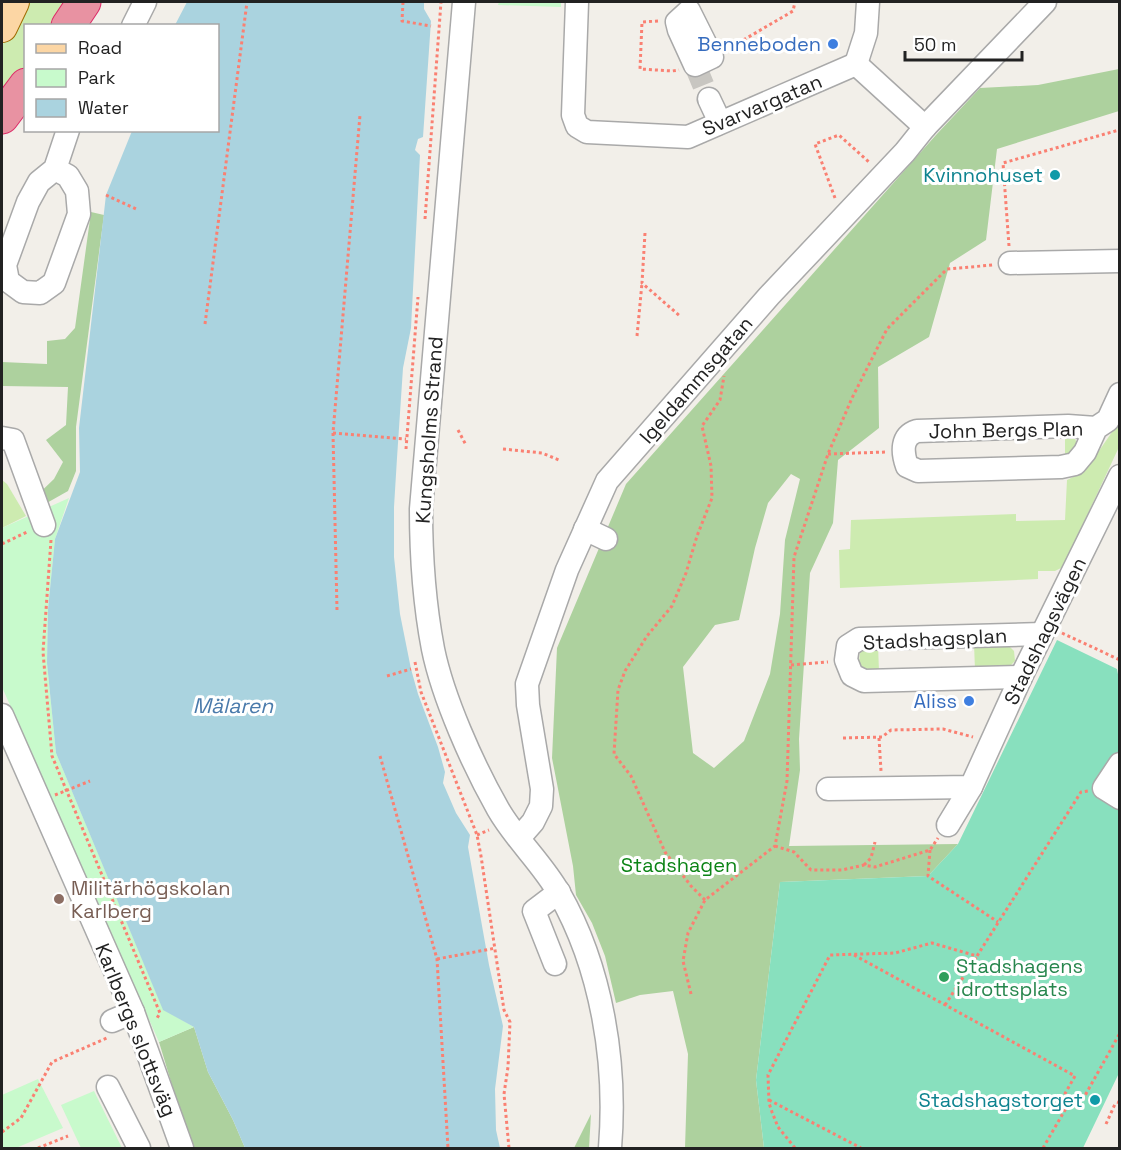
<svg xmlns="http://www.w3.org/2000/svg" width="1121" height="1150" font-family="'Space Grotesk',sans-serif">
<rect width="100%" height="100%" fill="#f2efe9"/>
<!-- grass -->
<g fill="#cdebb0">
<path d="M24 2H71L55 25 26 26 25 70 2 105V46Z"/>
<path d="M1119 422V447L1063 567 1055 571H1038V579L840 588 839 550 850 549 851 520 1016 514V521L1065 520 1067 480 1085 471Z"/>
<path d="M1065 433C1072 436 1076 437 1077 445L1065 460Z"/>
<path d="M2 480 7 484 26 516 2 528Z"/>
<path d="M878 644 879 672 863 669 859 664 860 650Z"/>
<path d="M974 644H1007L1014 651 1015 661 1007 669 975 670Z"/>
</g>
<!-- forest -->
<g fill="#add19e" fill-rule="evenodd">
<path d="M1119 69V111L997 149 986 240 950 263 929 337 878 367 879 428 838 460 833 523 810 573 799 739 800 770 789 846 958 844 928 876 780 882 756 1080 764 1148H685L688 1054 673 991 640 995 616 1003 605 956 592 923 576 895 573 866 552 758 557 648 626 484 936 135 980 88 1038 85ZM791 474 800 479 785 540 780 614 770 674 744 741 714 768 693 753 683 667 715 625 739 620 755 548 768 503Z"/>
<path d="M91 212 104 215 76 427V471L68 491 29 513 26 506 54 479 63 462 46 440 66 425 68 387 2 386V362L47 364V341L65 339 75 328Z"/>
<path d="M194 1027 208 1072 233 1120 245 1148H191L159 1042Z"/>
<path d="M591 1114 589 1148H574Z"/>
</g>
<!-- park -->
<g fill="#c8facc">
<path d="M499 2H561V7L498 5Z"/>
<path d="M69 498 55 539 48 609 47 663 56 753 163 1009 194 1027 159 1042 2 687V528Z"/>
<path d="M38 1079 63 1128 16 1148H2V1095Z"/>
<path d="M94 1091 122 1148H81L61 1105Z"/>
</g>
<!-- pitch -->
<path fill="#88e0be" d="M1057 640 1117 669 1120 685 1119 1073 1083 1148H764L756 1080 780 882 928 876 958 844Z"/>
<!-- water -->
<path fill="#aad3df" d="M187 2H424V9L431 21 423 137 418 139 415 150 420 155 411 328 403 368 397 458 394 507V557L400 614 411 669 418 694 438 747 445 772 443 783 456 813 470 835 468 847 489 965 503 1026 495 1089 496 1130 500 1148H245L233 1120 208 1072 194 1027 163 1010 56 753 47 663 48 609 55 539 80 472 79 428 106 195 132 131 218 130V26L175 25Z"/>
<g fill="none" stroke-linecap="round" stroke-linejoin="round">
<!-- minor-tunnel -->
<path stroke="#c8c6c1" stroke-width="22" stroke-dasharray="22 11" stroke-linecap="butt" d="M695 65 709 99"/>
<defs>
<g id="minor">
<path d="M464 2 421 509C421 556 424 602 433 649 443 698 473 765 498 809 515 839 542 863 559 893 602 968 617 1063 610 1148"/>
<path d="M577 2 573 115 577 126 587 132 688 137 856 64"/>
<path d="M689 11 712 57 695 65 679 30 677 22Z"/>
<path d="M133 26 145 2"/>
<path d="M856 64 925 127"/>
<path d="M856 64 866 33 868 2"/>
<path d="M709 99 717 116V124"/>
<path d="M55 169 68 176 77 191 79 214 54 283 40 293 23 292 8 281 5 265 28 202 39 182 55 169 68 130"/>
<path d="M1010 263 1120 261"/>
<path d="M1096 428 1068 426 917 431C901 436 902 452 907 466L918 471 1061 467 1075 464 1085 452 1096 428 1108 420 1120 394"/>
<path d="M2 438 13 440 44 525"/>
<path d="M585 529 606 539"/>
<path d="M1021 677 864 681 852 675 846 660 848 646 859 639 1042 634"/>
<path d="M2 715 133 1012 182 1148"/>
<path d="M1120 764 1104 788 1120 798"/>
<path d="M828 789 971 787 1021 677 1120 476"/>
<path d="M948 825 971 787"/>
<path d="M519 838 533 822 541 806 542 789 528 705 527 684 567 570 607 481 769 296 905 152 925 127 1045 2"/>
<path d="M555 964 534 911 559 892"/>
<path d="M112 1021 133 1012"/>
<path d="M108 1087 139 1148"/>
</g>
<path id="major" d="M2 27 14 2"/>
<g id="highway">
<path d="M68 26 84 2"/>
<path d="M2 117 26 85"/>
</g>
</defs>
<!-- minor casing -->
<use href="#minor" stroke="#a9a9a9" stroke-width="25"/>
<!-- major casing -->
<use href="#major" stroke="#a06b00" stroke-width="32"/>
<!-- highway casing -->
<use href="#highway" stroke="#dc2a67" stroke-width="35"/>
<!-- path -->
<g stroke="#fa8072" stroke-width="3" stroke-dasharray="3 3" stroke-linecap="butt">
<path d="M403 2 402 21 431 26"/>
<path d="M658 21 642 22 640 69 672 71 679 70"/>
<path d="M728 49 793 11 795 2"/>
<path d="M106 195 136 209"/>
<path d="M835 198 815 144 839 135 870 163"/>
<path d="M425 219 441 2"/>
<path d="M645 233 642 283 681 317"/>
<path d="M1009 246 1003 163 1119 130 1120 132"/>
<path d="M205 324 247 2"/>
<path d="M637 336 642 283"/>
<path d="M458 430 466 445"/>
<path d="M333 433 406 439"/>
<path d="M406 449 418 297"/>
<path d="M503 449 542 453 559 460"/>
<path d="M828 454 886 452"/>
<path d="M51 540 43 652 52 756 160 1013 156 1020"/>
<path d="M2 544 27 532"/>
<path d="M337 610 333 433 360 115"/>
<path d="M1062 633 1120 660"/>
<path d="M415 662 421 692 477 835 481 856 504 1010 510 1022 508 1067 504 1094 509 1148"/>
<path d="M791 665 828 662"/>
<path d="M387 676 411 669"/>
<path d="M843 738 882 737 891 730 943 729 973 737"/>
<path d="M879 738 881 771"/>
<path d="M380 756 437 959 448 1148"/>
<path d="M55 795 90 781"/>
<path d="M477 835 489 830"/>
<path d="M775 846 794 852 811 870H842L864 865 875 867 930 850 938 838"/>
<path d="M930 850 928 876 998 922"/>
<path d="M864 865 871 858 875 842"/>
<path d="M705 900 691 886 665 852 631 776 614 754 618 690 625 671 647 636 672 606 686 573 697 536 712 498 711 466 702 426 720 400 724 376"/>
<path d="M854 955 1075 1076 1062 1099 1078 1108 1120 1033"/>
<path d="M437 959 496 948"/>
<path d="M691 994 683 961 688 933 705 900 775 846 787 781 794 557 828 454 852 398 887 329 947 269 993 265"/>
<path d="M945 1005 977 956"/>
<path d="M769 1100 861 1148"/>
<path d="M1117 1102 1120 1103"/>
<path d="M1106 1124 1115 1104"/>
<path d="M2 1132 21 1118 52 1062 107 1038"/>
<path d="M38 1148 68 1136"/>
<path d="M795 1148 778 1127 772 1112 769 1103 768 1075 830 955 895 953 932 943 977 956 1081 792 1088 791"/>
<path d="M1043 1148 1069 1103"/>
</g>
<!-- minor -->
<use href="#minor" stroke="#fff" stroke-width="22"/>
<!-- major -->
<use href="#major" stroke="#fcd6a4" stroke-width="30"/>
<!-- highway -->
<use href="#highway" stroke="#e892a2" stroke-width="33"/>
</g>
<!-- markers -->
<g fill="#3f7fe0" stroke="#fff" stroke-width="2">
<circle cx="833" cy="44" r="6"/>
<circle cx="969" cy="701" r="6"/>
</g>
<g fill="#0f9aa8" stroke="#fff" stroke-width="2">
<circle cx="1055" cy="175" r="6"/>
<circle cx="1095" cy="1100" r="6"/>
</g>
<circle fill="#8d6e63" stroke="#fff" stroke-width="2" cx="59" cy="899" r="6"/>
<circle fill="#2e9e5b" stroke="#fff" stroke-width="2" cx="944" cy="977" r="6"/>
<g text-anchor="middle" stroke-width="6" stroke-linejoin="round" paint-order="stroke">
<!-- shop labels -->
<g font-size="20" fill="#366cbe" stroke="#fff" text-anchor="end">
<text x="821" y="51">Benneboden</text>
<text x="957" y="708">Aliss</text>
</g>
<!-- street labels -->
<g font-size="20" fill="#222" stroke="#fff">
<text transform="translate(762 105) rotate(-23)" y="7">Svarvargatan</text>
<text transform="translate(696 380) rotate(-49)" y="7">Igeldammsgatan</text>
<text transform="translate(429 430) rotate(-86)" y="7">Kungsholms Strand</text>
<text transform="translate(1006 430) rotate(-1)" y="7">John Bergs Plan</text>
<text transform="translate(1045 631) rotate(-64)" y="7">Stadshagsvägen</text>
<text transform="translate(935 639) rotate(-3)" y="7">Stadshagsplan</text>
<text transform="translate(136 1030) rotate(68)" y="7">Karlbergs slottsväg</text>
</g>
<!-- culture labels -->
<g font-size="20" fill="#0d838f" stroke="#fff" text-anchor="end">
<text x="1043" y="182">Kvinnohuset</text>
<text x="1083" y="1107">Stadshagstorget</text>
</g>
<!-- park labels -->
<g font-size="20" fill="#0c8416" stroke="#fff">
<text x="679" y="872">Stadshagen</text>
</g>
<!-- education labels -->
<g font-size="20" fill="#785e54" stroke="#fff" text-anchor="start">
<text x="71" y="895">Militärhögskolan<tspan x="71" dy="23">Karlberg</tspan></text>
</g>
<!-- leisure labels -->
<g font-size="20" fill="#27864d" stroke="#fff" text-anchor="start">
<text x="956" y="973">Stadshagens<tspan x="956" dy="23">idrottsplats</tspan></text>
</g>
<!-- water labels -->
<g font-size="21" font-style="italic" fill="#4a7aab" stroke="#fff">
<text x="233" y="713">Mälaren</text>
</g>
</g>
<!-- border -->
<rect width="1121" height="1150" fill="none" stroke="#222222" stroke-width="6"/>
<!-- legend -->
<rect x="24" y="24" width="195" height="108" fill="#ffffff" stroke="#a7a7a7" stroke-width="1.5"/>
<rect x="36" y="44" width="30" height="9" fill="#fcd6a4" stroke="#a7a7a7" stroke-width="1.5"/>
<text x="78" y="54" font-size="18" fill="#222222">Road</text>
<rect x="36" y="69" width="30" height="18" fill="#c8facc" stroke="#a7a7a7" stroke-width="1.5"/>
<text x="78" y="84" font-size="18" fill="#222222">Park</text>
<rect x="36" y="99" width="30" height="18" fill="#aad3df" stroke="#a7a7a7" stroke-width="1.5"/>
<text x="78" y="114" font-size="18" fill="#222222">Water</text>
<!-- scale -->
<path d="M905 51v9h117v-9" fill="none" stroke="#222222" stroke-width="3"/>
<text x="914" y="51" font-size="18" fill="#222222" stroke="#ffffff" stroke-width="4.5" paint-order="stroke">50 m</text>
</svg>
